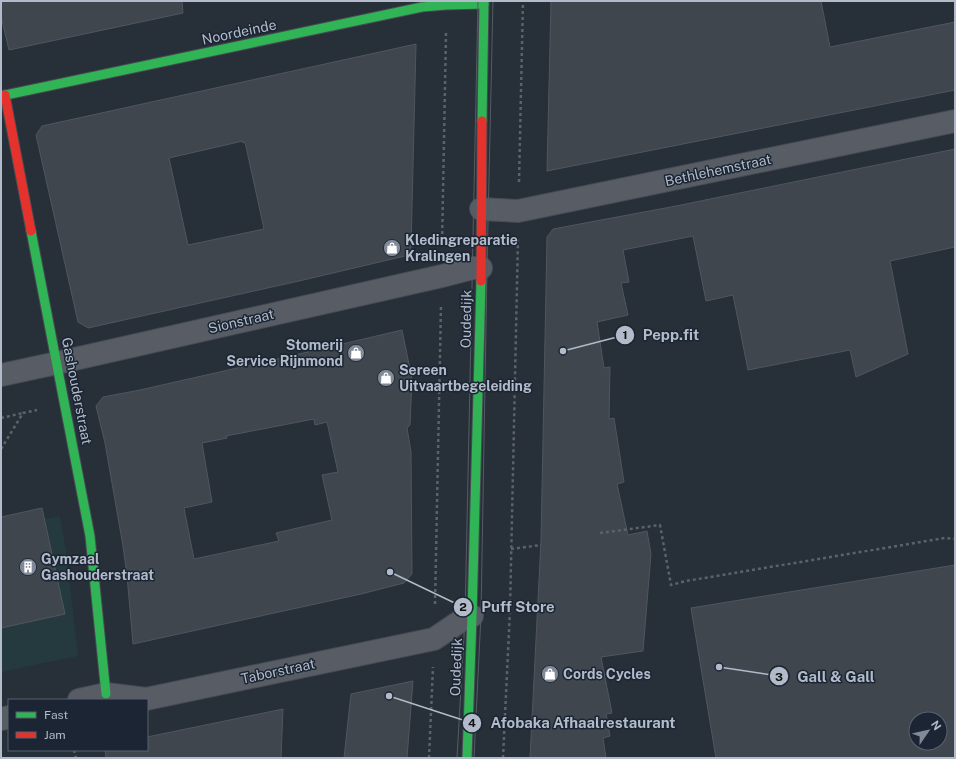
<svg xmlns="http://www.w3.org/2000/svg" width="956" height="759" font-family="'Public Sans',sans-serif">
<rect width="100%" height="100%" fill="#272f38"/>
<!-- green -->
<path fill="#243a3e" d="M60 516 66 551 78 656 1 672V628L65 614 44 519Z"/>
<!-- building -->
<g fill="#3f464e" stroke="#50565f" fill-rule="evenodd">
<path d="M1 1H182L183 13 9 50 1 16Z"/>
<path d="M551 1H821L830 47 955 22V90L547 171Z"/>
<path d="M416 44 411 248 405 256 299 281 88 328 78 322 36 135 42 126ZM243 141V143L245 142 264 229 188 245 169 158Z"/>
<path d="M955 149V247L890 261 908 354 856 377 850 350 748 370 733 295 706 301 693 236 623 250 629 282 621 283 628 315 597 322 604 368 610 367 609 419 614 418 624 482 617 484 628 535 647 531 651 554 643 651 601 657 612 713 606 714 610 736 603 738 606 758H530L541 541 547 237 553 229 676 206Z"/>
<path d="M402 330 412 379 410 425 407 428 411 452 412 574 404 583 361 594 133 644 127 575 123 546 105 443 96 406 103 397 140 390 321 349ZM314 419 315 425 327 422 338 472 322 475 332 520 276 533 279 541 194 559 184 508 212 502 202 443 227 438 226 436Z"/>
<path d="M42 508 65 614 1 628V517Z"/>
<path d="M955 565V758H716L691 608ZM916 719H940V743H916Z"/>
<path d="M413 681 407 758H344L351 694Z"/>
<path d="M283 709 281 758H106L105 750H147V737Z"/>
</g>
<g fill="none" stroke-linecap="round" stroke-linejoin="round">
<defs>
<g id="street">
<path d="M481 209 518 211 955 121"/>
<path d="M1 375 57 363 442 276 473 268H481"/>
<path d="M79 700 106 694 146 699 434 639 465 618 472 616"/>
<path d="M1 719 9 717"/>
</g>
<g id="fast">
<path d="M1 96 422 7 446 5 484 4"/>
<path d="M482 121 484 1"/>
<path d="M31 231 90 536 106 694"/>
<path d="M467 758 472 616 481 281"/>
</g>
<g id="jam">
<path d="M5 95 31 231"/>
<path d="M481 281 482 121"/>
</g>
</defs>
<!-- street casing -->
<use href="#street" stroke="#464b52" stroke-width="24"/>
<!-- fast casing -->
<use href="#fast" stroke="#464b52" stroke-width="11"/>
<!-- jam casing -->
<use href="#jam" stroke="#464b52" stroke-width="11"/>
<!-- path -->
<g stroke="#5b6269" stroke-width="2.5" stroke-dasharray="3 3" stroke-linecap="butt">
<path d="M519 182 523 1"/>
<path d="M442 246 446 33"/>
<path d="M1 418 23 413"/>
<path d="M1 449 23 413 37 410"/>
<path d="M600 533 660 525 671 585 686 581 945 538 955 539"/>
<path d="M511 549 541 545"/>
<path d="M435 604 441 305"/>
<path d="M501 612 510 610"/>
<path d="M74 750 76 758"/>
<path d="M429 758 433 667"/>
<path d="M503 758 510 610 518 239"/>
</g>
<!-- street -->
<use href="#street" stroke="#585d65" stroke-width="22"/>
<!-- fast -->
<use href="#fast" stroke="#30b455" stroke-width="9"/>
<!-- jam -->
<use href="#jam" stroke="#e5322d" stroke-width="9"/>
<!-- tram -->
<g stroke="#565c63" stroke-width="1">
<path d="M457 758 465 618 478 1"/>
<path d="M474 758 481 615 487 268 493 1"/>
</g>
</g>
<!-- icons -->
<defs>
<symbol id="shop-disc" viewBox="-11 -11 22 22"><circle r="9.5" fill="#818a96" stroke="#1b2533"/><path d="M-5-2.5h2.3a2.7 3.5 0 0 1 5.4 0H5L5.5 6h-11ZM-1.5-2.5h3a1.5 2.3 0 0 0-3 0Z" fill="#fff"/></symbol>
<symbol id="building-disc" viewBox="-11 -11 22 22"><circle r="9.5" fill="#818a96" stroke="#1b2533"/><path d="M-4-6H4V6H1V3H-1V6H-4ZM-2.5-4.3h1.7v1.8h-1.7ZM.8-4.3h1.7v1.8H.8ZM-2.5-1h1.7V.8h-1.7ZM.8-1h1.7V.8H.8Z" fill="#fff"/></symbol>
</defs>
<g fill-rule="evenodd">
<use href="#shop-disc" x="382" y="238" width="20" height="20"/>
<use href="#shop-disc" x="346" y="343" width="20" height="20"/>
<use href="#shop-disc" x="376" y="368" width="20" height="20"/>
<use href="#building-disc" x="18" y="557" width="20" height="20"/>
<use href="#shop-disc" x="540" y="664" width="20" height="20"/>
</g>
<g text-anchor="middle" stroke-width="3" stroke-linejoin="round" paint-order="stroke">
<!-- street labels -->
<g font-size="14" fill="#b1bbc9" stroke="#1b2533">
<text transform="translate(239 32) rotate(-12)" y="5">Noordeinde</text>
<text transform="translate(718 170) rotate(-12)" y="5">Bethlehemstraat</text>
<text transform="translate(466 319) rotate(-89)" y="5">Oudedijk</text>
<text transform="translate(241 321) rotate(-13)" y="5">Sionstraat</text>
<text transform="translate(77 391) rotate(79)" y="5">Gashouderstraat</text>
<text transform="translate(456 667) rotate(-88)" y="5">Oudedijk</text>
<text transform="translate(278 671) rotate(-12)" y="5">Taborstraat</text>
</g>
<!-- poi labels -->
<g font-size="14" font-weight="bold" fill="#b1bbc9" stroke="#1b2533" text-anchor="start">
<text x="405" y="245">Kledingreparatie<tspan x="405" dy="16">Kralingen</tspan></text>
<text x="343" y="350" text-anchor="end">Stomerij<tspan x="343" dy="16">Service Rijnmond</tspan></text>
<text x="399" y="375">Sereen<tspan x="399" dy="16">Uitvaartbegeleiding</tspan></text>
<text x="41" y="564">Gymzaal<tspan x="41" dy="16">Gashouderstraat</tspan></text>
<text x="563" y="679">Cords Cycles</text>
</g>
</g>
<!-- callouts -->
<path fill="none" stroke="#b1bbc9" stroke-width="1.5" d="M563 351L625 335M390 572L463 607M719 667L779 676M389 696L472 723"/>
<g fill="#b1bbc9" stroke="#1b2533" stroke-width="1.5">
<circle cx="563" cy="351" r="4"/>
<circle cx="390" cy="572" r="4"/>
<circle cx="719" cy="667" r="4"/>
<circle cx="389" cy="696" r="4"/>
<circle cx="625" cy="335" r="10"/>
<circle cx="463" cy="607" r="10"/>
<circle cx="779" cy="676" r="10"/>
<circle cx="472" cy="723" r="10"/>
</g>
<g font-size="12" text-anchor="middle" font-weight="bold" fill="#111">
<text x="625" y="339">1</text>
<text x="463" y="611">2</text>
<text x="779" y="681">3</text>
<text x="472" y="727">4</text>
</g>
<g font-size="15" text-anchor="middle" font-weight="bold" fill="#b1bbc9" stroke="#1b2533" stroke-width="3" stroke-linejoin="round" paint-order="stroke">
<text x="671" y="340">Pepp.fit</text>
<text x="518" y="612">Puff Store</text>
<text x="836" y="682">Gall &amp; Gall</text>
<text x="583" y="728">Afobaka Afhaalrestaurant</text>
</g>
<!-- border -->
<rect width="956" height="759" fill="none" stroke="#b1bbc9" stroke-width="4"/>
<!-- legend -->
<rect x="8" y="699" width="140" height="52" fill="#1b2533" stroke="#57616f"/>
<rect x="16" y="712" width="20" height="6" fill="#30b455" stroke="#57616f"/>
<text x="44" y="719" font-size="12" fill="#b1bbc9">Fast</text>
<rect x="16" y="732" width="20" height="6" fill="#e5322d" stroke="#57616f"/>
<text x="44" y="739" font-size="12" fill="#b1bbc9">Jam</text>
<!-- north arrow -->
<g transform="translate(928 731) rotate(56)"><circle r="19" fill="#1b2533" stroke="#57616f"/>
<path d="M0-3L7 15L0 10L-7 15Z" fill="#818a96"/>
<text y="-6" font-size="11" font-weight="bold" text-anchor="middle" fill="#b1bbc9">N</text>
</g>
</svg>
